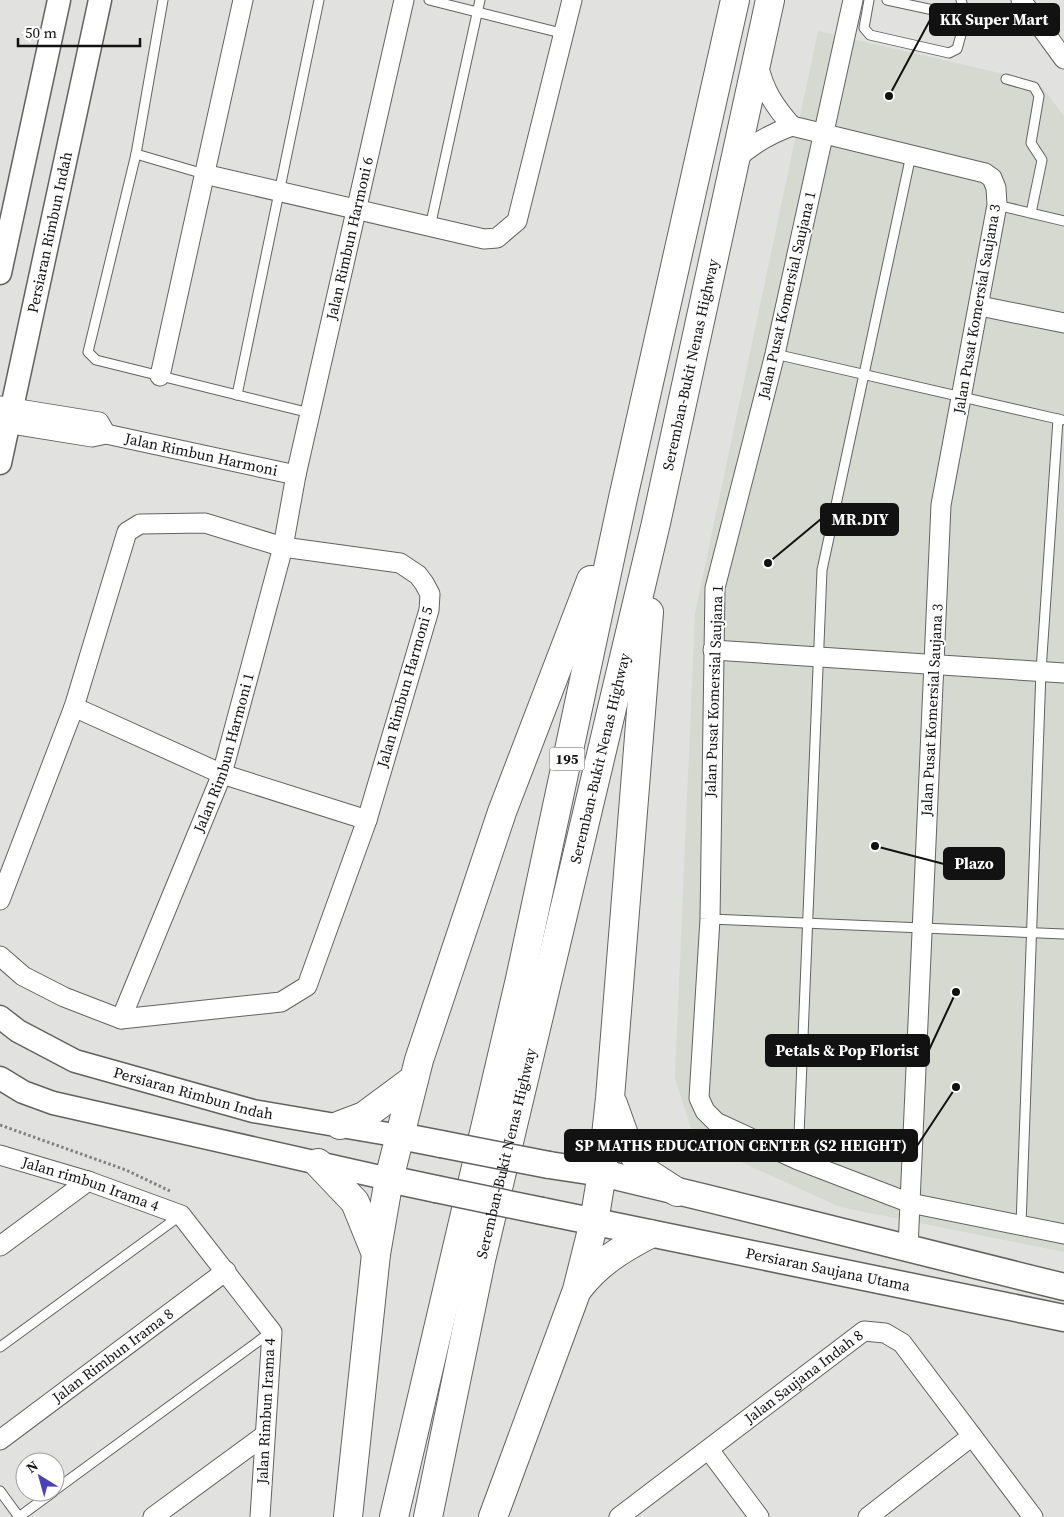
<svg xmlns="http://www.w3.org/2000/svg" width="1064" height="1517" font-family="'Source Serif 4',serif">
<rect width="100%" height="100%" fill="#e1e2df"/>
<!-- built -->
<path fill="#d5d9cf" d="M818 31 1038 82 1064 116V1252L840 1207 695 1141 675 1078 695 613Z"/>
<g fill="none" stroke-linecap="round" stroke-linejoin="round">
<defs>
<g id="service">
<path d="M163 0 136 154 88 352 96 360 310 413"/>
<path d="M429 0 565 34"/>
<path d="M869 0 864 28 870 35 949 53 957 49 966 17 961 0"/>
<path d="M887 0 966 17"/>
<path d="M1006 79 1034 87 1039 96 1031 143 1042 160 1031 213"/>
<path d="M136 154 204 174"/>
<path d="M997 205 1064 221"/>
<path d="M430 227 480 0"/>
<path d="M775 354 1062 420"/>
<path d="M237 395 319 0"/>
<path d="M710 919 1064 934"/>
<path d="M798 1160 822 570 911 155"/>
<path d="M1021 1225 1041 671 1058 419"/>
<path d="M0 1347 181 1215"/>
<path d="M55 1490 271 1332"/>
<path d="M0 1491 19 1517 53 1492"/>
</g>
<g id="minor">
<path d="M853 0 775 354 715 588 710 919 699 1098 705 1111 716 1122 798 1160 910 1203 1064 1234"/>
<path d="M1021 0 1064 59"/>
<path d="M758 64C764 90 774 106 792 126"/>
<path d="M734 161C752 144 769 134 792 126L985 173 992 178 996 188 997 205 941 505 908 1248"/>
<path d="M204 174 484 239 497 238 517 221 572 0"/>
<path d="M980 306 1064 323"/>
<path d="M160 376 243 0"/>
<path d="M0 406 99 422 106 434"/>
<path id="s1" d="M0 422 92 437 106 434 296 475"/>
<path d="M713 650 1064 673"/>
<path d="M74 707 222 774 367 820"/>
<path d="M0 900 74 707 127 532 140 524 205 523 283 547 400 563 418 575 424 583 430 594 429 610 367 820 307 986 281 1002 121 1019 64 997 23 976 0 956"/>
<path id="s2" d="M121 1019 222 774 283 547 296 475 404 0"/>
<path id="s3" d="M0 1155 88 1181 181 1215 272 1332 260 1517"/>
<path d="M0 1246 88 1181"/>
<path id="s4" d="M0 1440 226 1271"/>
<path d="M709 1450 759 1517"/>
<path d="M153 1517 265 1435"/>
<path id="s5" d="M619 1517 864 1331 885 1333 902 1343 1033 1517"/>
<path d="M868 1517 972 1436"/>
</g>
<g id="tertiary">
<path d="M0 273 59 0"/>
<path id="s6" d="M0 463 100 0"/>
<path id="s7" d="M0 1017 18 1031 75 1061 253 1111 400 1136"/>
<path d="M0 1078 23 1092 53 1103 389 1179"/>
</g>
<g id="secondary">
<path d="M400 1136 441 1144"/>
<path d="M549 1165 602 1173 706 1198 1064 1287"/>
<path d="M389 1179 436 1189"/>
<path id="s8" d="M542 1211 1064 1318"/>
</g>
<g id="trunk">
<path d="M613 1104 627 1143 643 1170 677 1192"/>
<path d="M340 1125 364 1116 414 1079"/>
<path d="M318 1163 355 1202 376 1254"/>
<path d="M578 1289C598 1263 621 1249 650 1234"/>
<path d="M348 1517 376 1254 389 1179 419 1060 502 812 591 580"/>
<path d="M394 1517 520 979 623 498 735 0"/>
<path id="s9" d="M428 1517 481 1260 656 523 770 0"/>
<path d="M493 1517 577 1290 594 1222 602 1173 610 1098 649 612"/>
</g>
</defs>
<!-- service casing -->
<use href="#service" stroke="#626361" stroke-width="11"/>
<!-- minor casing -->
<use href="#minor" stroke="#626361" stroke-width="21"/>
<!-- tertiary casing -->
<use href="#tertiary" stroke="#626361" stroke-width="25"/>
<!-- secondary casing -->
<use href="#secondary" stroke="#626361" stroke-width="29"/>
<!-- trunk casing -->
<use href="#trunk" stroke="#626361" stroke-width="30"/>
<!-- path -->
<path stroke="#828381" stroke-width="3" stroke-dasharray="2.5 2.5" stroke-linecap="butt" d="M0 1125 126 1170 172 1192"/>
<!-- service -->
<use href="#service" stroke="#fff" stroke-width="9"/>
<!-- minor -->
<use href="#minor" stroke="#fff" stroke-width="19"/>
<!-- tertiary -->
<use href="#tertiary" stroke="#fff" stroke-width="22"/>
<!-- secondary -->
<use href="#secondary" stroke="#fff" stroke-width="26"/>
<!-- trunk -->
<use href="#trunk" stroke="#fff" stroke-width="28"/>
<defs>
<g id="secondary-bridge">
<path d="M441 1144 549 1165"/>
<path d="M436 1189 542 1211"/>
</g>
</defs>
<!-- secondary-bridge casing -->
<use href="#secondary-bridge" stroke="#626361" stroke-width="29" stroke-linecap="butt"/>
<!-- secondary-bridge -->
<use href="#secondary-bridge" stroke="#fff" stroke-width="26"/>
</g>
<g text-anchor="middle" stroke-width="4" stroke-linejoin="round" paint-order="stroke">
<!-- shield labels -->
<rect fill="#fff" stroke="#585958" stroke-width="1" x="549.5" y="747.5" width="35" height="23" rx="4"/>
<g font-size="14" font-weight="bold" fill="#111211">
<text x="567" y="764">195</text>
</g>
<!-- street labels -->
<g font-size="15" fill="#111211" stroke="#fff">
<text dy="5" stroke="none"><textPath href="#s6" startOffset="236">Persiaran Rimbun Indah</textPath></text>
<text dy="5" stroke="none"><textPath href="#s2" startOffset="816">Jalan Rimbun Harmoni 6</textPath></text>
<text transform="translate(787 295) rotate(-77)" y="5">Jalan Pusat Komersial Saujana 1</text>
<text transform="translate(977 309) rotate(-80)" y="5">Jalan Pusat Komersial Saujana 3</text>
<text dy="5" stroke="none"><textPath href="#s9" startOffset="1182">Seremban-Bukit Nenas Highway</textPath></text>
<text dy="5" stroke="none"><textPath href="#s1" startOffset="205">Jalan Rimbun Harmoni</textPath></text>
<text transform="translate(405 687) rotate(-74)" y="5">Jalan Rimbun Harmoni 5</text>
<text transform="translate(714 691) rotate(-88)" y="5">Jalan Pusat Komersial Saujana 1</text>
<text transform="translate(932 710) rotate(-87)" y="5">Jalan Pusat Komersial Saujana 3</text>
<text dy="5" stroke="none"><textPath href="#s2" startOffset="286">Jalan Rimbun Harmoni 1</textPath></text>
<text dy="5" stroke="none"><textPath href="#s9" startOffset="778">Seremban-Bukit Nenas Highway</textPath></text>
<text dy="5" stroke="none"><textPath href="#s7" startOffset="210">Persiaran Rimbun Indah</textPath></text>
<text dy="5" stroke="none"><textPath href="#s9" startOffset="372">Seremban-Bukit Nenas Highway</textPath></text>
<text dy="5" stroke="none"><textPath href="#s3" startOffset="95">Jalan rimbun Irama 4</textPath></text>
<text dy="5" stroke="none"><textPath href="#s8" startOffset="292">Persiaran Saujana Utama</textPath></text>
<text dy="5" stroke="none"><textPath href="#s4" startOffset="141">Jalan Rimbun Irama 8</textPath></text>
<text dy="5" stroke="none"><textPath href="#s5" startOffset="232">Jalan Saujana Indah 8</textPath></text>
<text transform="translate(266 1411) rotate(-87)" y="5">Jalan Rimbun Irama 4</text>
</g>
</g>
<!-- callouts -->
<path fill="none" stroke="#111211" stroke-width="2" d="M889 96L930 20M768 563L821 519M875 846L944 864M956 992L929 1050M956 1087L917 1146"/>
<g fill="#111211" stroke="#fff" stroke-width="2">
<circle cx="889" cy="96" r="5"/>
<circle cx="768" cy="563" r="5"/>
<circle cx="875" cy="846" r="5"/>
<circle cx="956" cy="992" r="5"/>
<circle cx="956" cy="1087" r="5"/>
</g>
<g fill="#111211" stroke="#111211" stroke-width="2">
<rect x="930" y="4" width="129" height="31" rx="5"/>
<rect x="821" y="504" width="77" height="31" rx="5"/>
<rect x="944" y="848" width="60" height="31" rx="5"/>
<rect x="766" y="1035" width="163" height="31" rx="5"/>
<rect x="565" y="1130" width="352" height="31" rx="5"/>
</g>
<g font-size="16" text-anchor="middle" font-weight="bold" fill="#fff">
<text x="994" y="25">KK Super Mart</text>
<text x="860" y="525">MR.DIY</text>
<text x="974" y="869">Plazo</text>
<text x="847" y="1056">Petals &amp; Pop Florist</text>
<text x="741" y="1151">SP MATHS EDUCATION CENTER (S2 HEIGHT)</text>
</g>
<!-- north arrow -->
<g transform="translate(40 1477) rotate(323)"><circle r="24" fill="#ffffff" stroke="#a0a0a0"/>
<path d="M0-4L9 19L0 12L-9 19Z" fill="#4a41b8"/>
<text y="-8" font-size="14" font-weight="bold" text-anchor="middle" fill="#111211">N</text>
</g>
<!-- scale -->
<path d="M18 38v8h122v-8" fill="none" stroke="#111211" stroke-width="2.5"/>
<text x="25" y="38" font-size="15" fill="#111211" stroke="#ffffff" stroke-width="4" paint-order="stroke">50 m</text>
</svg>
